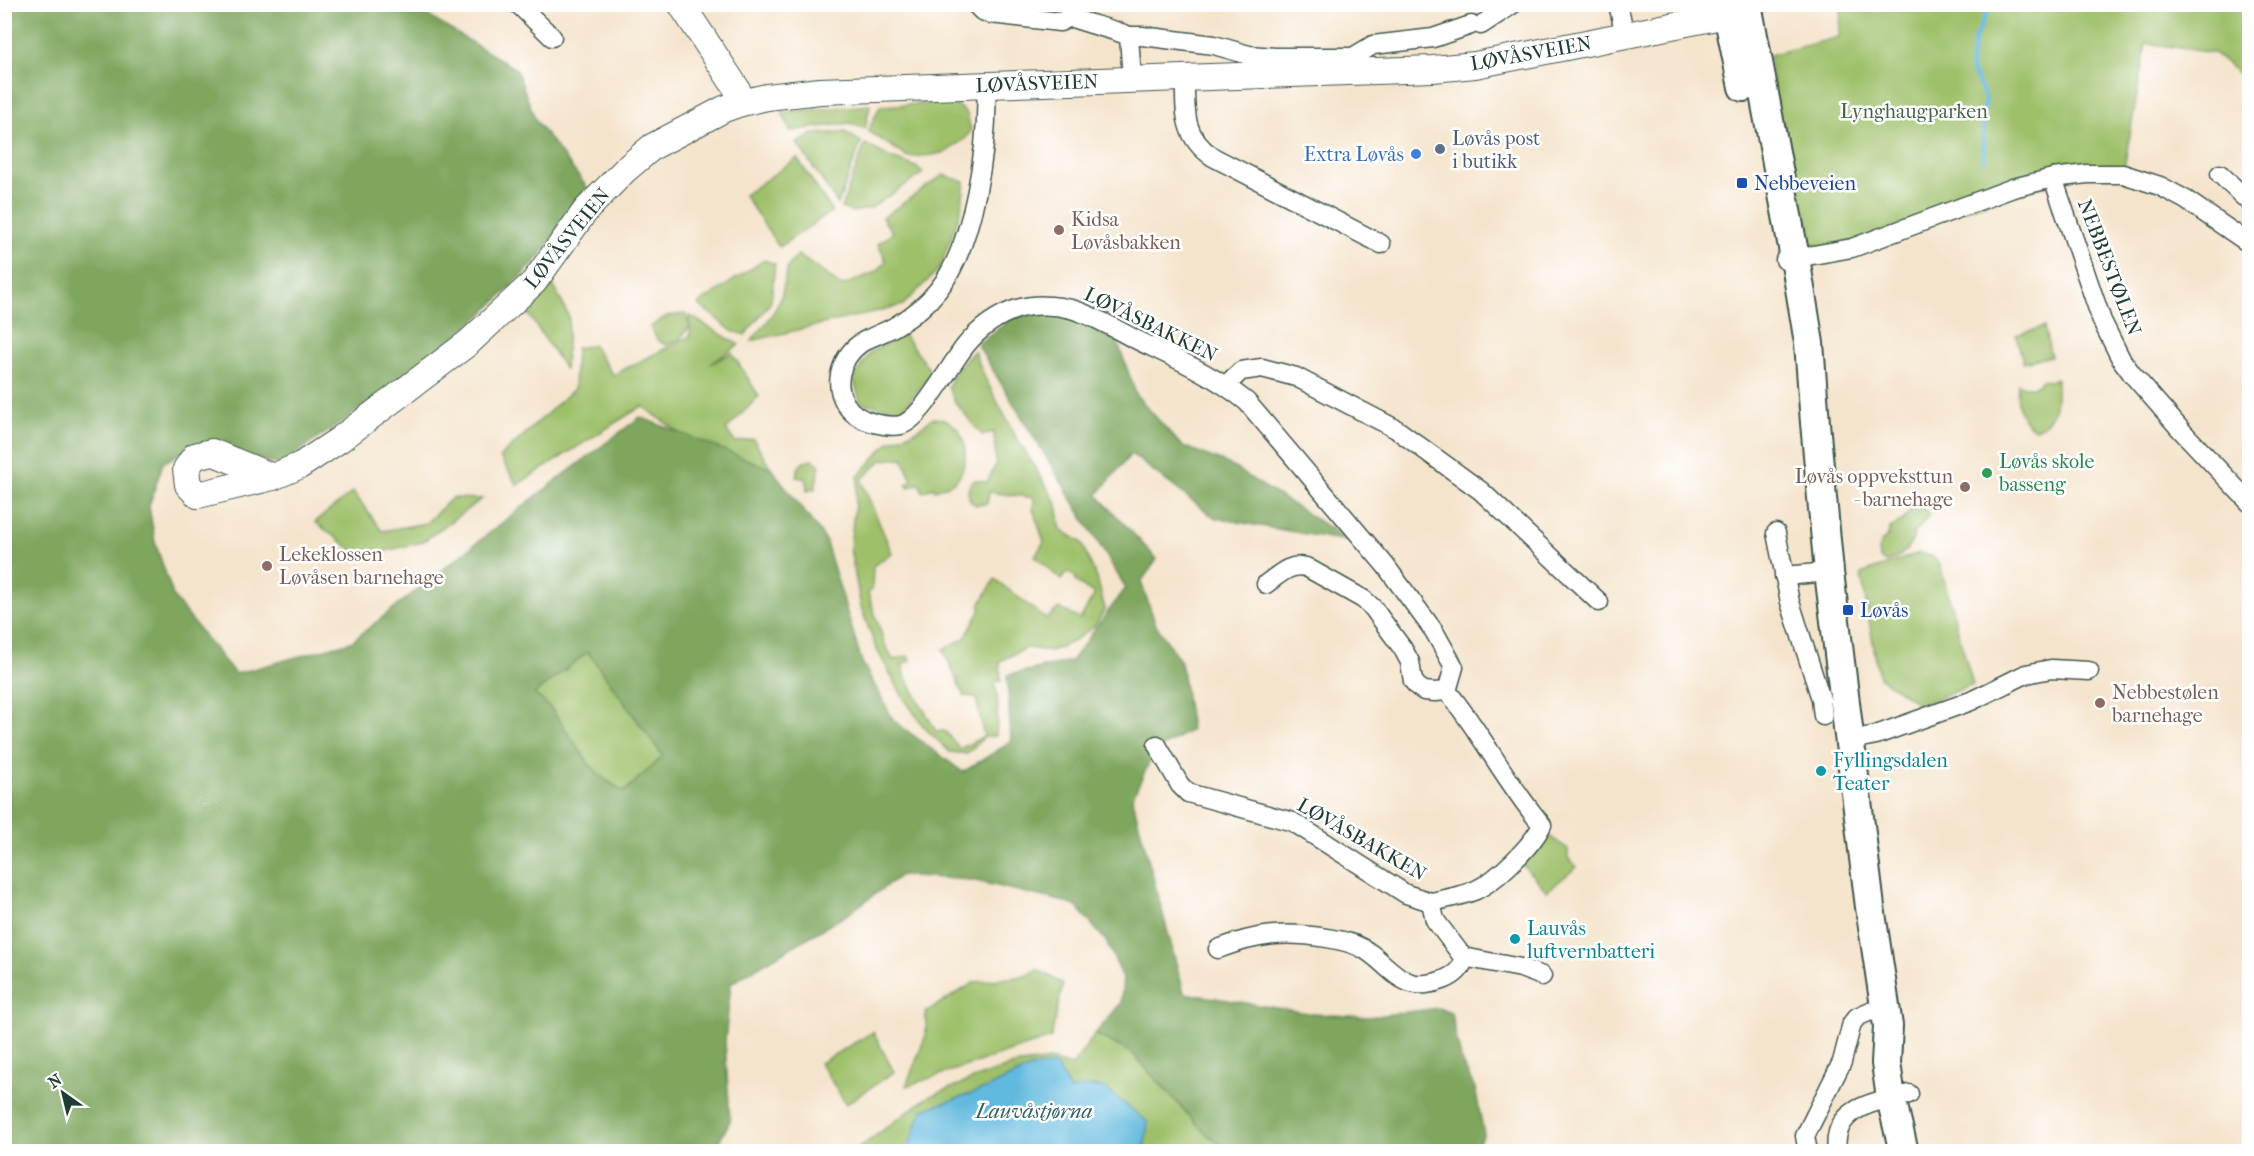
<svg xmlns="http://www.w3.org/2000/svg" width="2254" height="1156" font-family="'IM FELL French Canon',serif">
<rect width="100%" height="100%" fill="#fff"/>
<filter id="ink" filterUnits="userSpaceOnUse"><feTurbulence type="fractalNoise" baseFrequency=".0167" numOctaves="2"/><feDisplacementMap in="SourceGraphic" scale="12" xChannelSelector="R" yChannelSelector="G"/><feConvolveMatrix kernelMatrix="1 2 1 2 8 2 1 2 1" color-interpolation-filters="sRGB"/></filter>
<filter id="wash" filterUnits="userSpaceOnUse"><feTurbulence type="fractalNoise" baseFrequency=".008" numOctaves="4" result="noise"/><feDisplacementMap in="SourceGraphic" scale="24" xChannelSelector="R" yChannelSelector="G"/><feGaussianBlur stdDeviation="1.35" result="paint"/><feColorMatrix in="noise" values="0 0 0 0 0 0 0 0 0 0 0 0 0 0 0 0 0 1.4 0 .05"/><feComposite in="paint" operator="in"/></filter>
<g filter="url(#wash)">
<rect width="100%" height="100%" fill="#f5e4cc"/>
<!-- green -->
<g fill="#9ec069" stroke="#5e7e4e" stroke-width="1.5">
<path d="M1842 5H2249V82L2214 53 2146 43 2123 174H2087L1795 258 1769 55 1839 37Z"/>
<path d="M953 102 967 114 971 130 966 138 946 152 933 155 908 157 868 131 880 106Z"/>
<path d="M870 105 865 129 850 123 790 131 782 112Z"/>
<path d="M845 132 861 142 838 204 797 143 814 134Z"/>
<path d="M865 144 889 157 916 167 923 173 871 208 854 212 841 208Z"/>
<path d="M797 158 832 211 779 247 744 195Z"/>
<path d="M943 175 965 182 961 210 940 268 903 305 751 341C762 329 772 317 779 302 787 284 781 269 798 255L842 286 878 271 886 261 878 244 893 233 882 218Z"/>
<path d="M764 260 775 264 771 302 745 335 732 331 698 304Z"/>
<path d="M552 282 569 317 565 369 527 312Z"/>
<path d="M685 314 689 325V315L739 345 710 364 732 353 759 396 726 430 735 442 753 439 772 469 704 450 642 406 517 485 500 457 574 389 576 348 593 345 613 375 690 336V326L680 339 666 345 658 341 650 327 667 316Z"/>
<path d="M2044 327 2051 356 2023 362 2016 335Z"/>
<path d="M903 334 932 373 902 410 861 403 853 378 871 352Z"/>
<path d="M974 351 985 378 1015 435 1057 504 1061 530 1081 542 1097 578 1105 609 1095 626 1072 642 1051 651 1026 648 1000 661 1001 681 995 682 998 704 996 736 984 737 967 754 950 752 924 727 903 697 876 648 861 607 850 548 858 476 889 442 915 431 933 418C965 418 974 456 957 479 952 485 942 487 935 490L933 487 923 492 919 483 908 488 906 484 912 481 903 458 882 460 861 480 892 553 873 566 872 589 868 593 884 642 893 660 908 656 911 661 902 664 906 678 936 731H945L960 749 984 736 976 697 964 696 957 681 960 679H956L943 649 965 638 980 611V604L995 579 1046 619 1059 608 1080 619 1095 594 1075 581 1076 577 1067 572 1061 580 1035 556 1044 542 1033 509 1034 498 989 492 987 504 976 505 970 501 968 492 970 483 975 480 987 482 996 464 994 432 982 435 955 402 948 386 959 367Z"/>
<path d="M2056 378C2057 399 2058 421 2035 429 2018 419 2016 403 2018 384 2029 389 2034 389 2042 380L2050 381Z"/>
<path d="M812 459 820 465 815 489 807 491 806 479 796 477C798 466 801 462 812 459Z"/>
<path d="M353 492 382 531 426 523 452 498 482 499 422 542 362 557 315 522Z"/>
<path d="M1915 502 1930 514 1917 531 1914 530C1915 546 1900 558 1886 562L1880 559 1879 549 1882 541 1888 536 1890 528 1903 521Z"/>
<path d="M1919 553 1932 556 1940 565 1973 685 1920 705 1879 677 1861 574Z"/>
<path d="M588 652 663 756 624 792 603 778 590 765 550 707 533 693Z"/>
<path d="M1549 836 1568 849V858L1577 867 1547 891 1518 860Z"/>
<path d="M1037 969 1063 984 1051 1038 906 1086 926 1035V1012L975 982 1026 976Z"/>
<path d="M873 1032 894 1072 846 1104 820 1063Z"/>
<path d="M1095 1034 1132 1053 1205 1133 1230 1151H1128L968 1099 899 1151 859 1152V1148L928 1097 981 1076 1014 1065 1050 1060 1072 1066Z"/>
</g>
<!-- forest -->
<path fill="#7ea65d" stroke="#4e7248" stroke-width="1.5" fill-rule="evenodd" d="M5 4 415 5 436 21 516 69 536 121 589 190C571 214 554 240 534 263 460 343 369 404 279 465L199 442 163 463 149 506 155 542 174 598 235 674 351 642 536 496 640 417 772 469 825 539 862 662 894 721 963 772 1011 742 1007 675 1071 661 1126 588 977 344 1030 306 1089 325 1105 336 1116 338 1137 396 1181 445 1228 464 1352 542 1215 518 1131 454 1097 495 1157 559 1141 582 1156 625 1181 662 1191 730 1155 751 1132 798 1184 993 1314 1014 1369 1017 1438 1008 1451 1013 1462 1063 1475 1088 1484 1134 1473 1151H1230L1205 1133 1132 1053 1095 1034 1121 1003 1123 978 1106 941 1077 907 1065 902 971 880 901 875 848 914 731 983 725 1041 730 1121 714 1151 5 1152ZM588 652 663 756 624 792 603 778 590 765 550 707 534 694Z"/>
<!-- water -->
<path fill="#61b9de" stroke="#407b89" stroke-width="1.5" d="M1056 1065 1070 1090 1093 1086 1105 1088 1148 1122 1144 1151H907L922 1110 985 1089 1032 1067Z"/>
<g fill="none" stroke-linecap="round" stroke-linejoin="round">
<!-- stream -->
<path stroke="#61b9de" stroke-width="4.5" d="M1984 161 1983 115 1986 99 1970 66 1975 38 1986 15 1993 4"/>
</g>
</g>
<g filter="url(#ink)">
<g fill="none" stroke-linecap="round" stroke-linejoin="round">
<defs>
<g id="street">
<path d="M518 4 552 37"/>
<path d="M975 4 982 11 991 14 1060 22 1070 17C1090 25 1110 28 1129 36L1132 80"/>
<path d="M1618 4 1625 35"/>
<path d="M1481 25 1513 4"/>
<path d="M1129 36H1142L1214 45 1249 55 1275 57H1353L1373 45 1433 38 1471 25"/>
<path d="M1185 79C1185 112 1183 137 1213 157L1381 244"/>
<path d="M986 85C989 141 974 246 938 290 927 304 913 316 897 325 888 331 878 334 868 339 845 350 831 379 845 403 851 414 862 420 874 423 882 425 892 427 901 425 922 419 951 363 966 345 980 328 996 316 1017 309 1033 304 1055 305 1071 309 1093 315 1113 328 1133 338 1172 357 1213 374 1247 402L1385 565 1434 631 1454 667 1447 691"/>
<path d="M2220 174 2250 203"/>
<path d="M2053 178 2102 321 2121 359 2132 374 2181 430 2250 503"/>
<path d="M1785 260 1852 248 2013 188 2053 178 2087 174H2123L2160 186 2186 200 2250 244"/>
<path d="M1226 385 1241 371 1262 368 1296 377 1396 429 1481 491 1599 602"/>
<path d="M1776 533 1790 602 1821 699 1823 716"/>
<path d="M1784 576 1829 572"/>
<path d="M1266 584C1279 575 1289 563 1306 567L1363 599 1373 608 1403 649 1410 662 1413 681 1418 687 1424 691 1435 692 1447 691"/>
<path d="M1851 740 1876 735 1971 701 2026 674 2051 669 2089 671"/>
<path d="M1157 745 1180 785 1188 793 1293 822 1406 894 1431 902"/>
<path d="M1218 949C1257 934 1285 931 1327 938 1339 940 1351 942 1362 948 1380 957 1392 977 1411 983 1427 988 1465 978 1463 957L1435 920 1431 902C1446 899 1462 896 1476 890 1497 880 1532 846 1542 825 1506 783 1482 733 1447 691"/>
<path d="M1463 957 1521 968 1542 976"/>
<path d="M1808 1152 1805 1136 1842 1062 1852 1023 1857 1017 1868 1012 1886 1010"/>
<path d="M1837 1152C1831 1107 1875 1102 1909 1094"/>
</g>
<g id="secondary">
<path d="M681 4 737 89 741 103"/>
<path d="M273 477 212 452 195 456 186 469 188 485 198 495 273 477 301 465 339 440 468 343 534 282 586 210 625 170 652 147 724 109 741 103 767 97 820 91 1433 69 1475 65 1747 11"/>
</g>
<g id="primary">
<path d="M1726 4 1743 87"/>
<path d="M1747 4 1795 258 1809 343 1815 423 1829 572 1870 907 1888 1026 1886 1063 1891 1098 1904 1152"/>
</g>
</defs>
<!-- street casing -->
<use href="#street" stroke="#3f564b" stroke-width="21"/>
<!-- secondary casing -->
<use href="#secondary" stroke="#3f564b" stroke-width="28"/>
<!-- primary casing -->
<use href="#primary" stroke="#3f564b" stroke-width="32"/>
<!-- street -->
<use href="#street" stroke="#fff" stroke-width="18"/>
<!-- secondary -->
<use href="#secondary" stroke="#fff" stroke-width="26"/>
<!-- primary -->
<use href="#primary" stroke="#fff" stroke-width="28"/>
</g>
</g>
<!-- markers -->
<circle fill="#5c6f8a" stroke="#fff" stroke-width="2" cx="1440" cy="149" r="6"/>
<circle fill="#3f7fe0" stroke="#fff" stroke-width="2" cx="1416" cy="154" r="6"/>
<g fill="#1a4fb4" stroke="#fff" stroke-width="2">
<rect x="1736" y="177" width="12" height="12" rx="3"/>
<rect x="1842" y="604" width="12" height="12" rx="3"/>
</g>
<g fill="#8d6e63" stroke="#fff" stroke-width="2">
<circle cx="1059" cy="230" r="6"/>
<circle cx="1965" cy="487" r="6"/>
<circle cx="267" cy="566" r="6"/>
<circle cx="2100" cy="703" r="6"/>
</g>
<circle fill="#2e9e5b" stroke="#fff" stroke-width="2" cx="1987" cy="473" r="6"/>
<g fill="#0f9aa8" stroke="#fff" stroke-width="2">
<circle cx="1821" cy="771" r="6"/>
<circle cx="1515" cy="939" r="6"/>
</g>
<g text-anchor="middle" stroke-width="5" stroke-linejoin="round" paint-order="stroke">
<!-- street labels -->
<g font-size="20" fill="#1f3d34" stroke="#fff">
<text transform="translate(1531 53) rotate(-10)" y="7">LØVÅSVEIEN</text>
<text transform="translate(1037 83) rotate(-2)" y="7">LØVÅSVEIEN</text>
<text transform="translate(567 238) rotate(-51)" y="7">LØVÅSVEIEN</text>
<text transform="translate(2110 267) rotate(69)" y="7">NEBBESTØLEN</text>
<text transform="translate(1151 324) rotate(26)" y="7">LØVÅSBAKKEN</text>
<text transform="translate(1362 839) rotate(30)" y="7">LØVÅSBAKKEN</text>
</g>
<!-- park labels -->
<g font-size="20" fill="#456444" stroke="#fff">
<text x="1914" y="118">Lynghaugparken</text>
</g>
<!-- service labels -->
<g font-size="20" fill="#4e5e75" stroke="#fff" text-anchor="start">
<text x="1452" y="145">Løvås post<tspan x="1452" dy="23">i butikk</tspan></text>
</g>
<!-- shop labels -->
<g font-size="20" fill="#366cbe" stroke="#fff" text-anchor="end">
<text x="1404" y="161">Extra Løvås</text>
</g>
<!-- transit labels -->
<g font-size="20" fill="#164399" stroke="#fff" text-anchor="start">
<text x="1754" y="190">Nebbeveien</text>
<text x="1860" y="617">Løvås</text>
</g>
<!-- education labels -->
<g font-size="20" fill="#785e54" stroke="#fff" text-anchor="start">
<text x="1071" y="226">Kidsa<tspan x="1071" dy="23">Løvåsbakken</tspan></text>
<text x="1953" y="483" text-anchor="end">Løvås oppveksttun<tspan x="1953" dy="23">- barnehage</tspan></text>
<text x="279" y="561">Lekeklossen<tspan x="279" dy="23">Løvåsen barnehage</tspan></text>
<text x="2112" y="699">Nebbestølen<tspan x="2112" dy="23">barnehage</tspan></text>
</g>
<!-- leisure labels -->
<g font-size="20" fill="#27864d" stroke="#fff" text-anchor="start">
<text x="1999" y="468">Løvås skole<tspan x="1999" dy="23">basseng</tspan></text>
</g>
<!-- culture labels -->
<g font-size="20" fill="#0d838f" stroke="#fff" text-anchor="start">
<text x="1833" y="767">Fyllingsdalen<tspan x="1833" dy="23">Teater</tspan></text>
<text x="1527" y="935">Lauvås<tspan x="1527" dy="23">luftvernbatteri</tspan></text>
</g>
<!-- water labels -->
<g font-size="21" font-style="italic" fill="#336267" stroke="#fff">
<text x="1034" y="1118">Lauvåstjørna</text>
</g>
</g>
<!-- margin -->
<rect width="2254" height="1156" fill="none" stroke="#fff" stroke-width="24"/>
<!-- north arrow -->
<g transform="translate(63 1093) rotate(326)" stroke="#ffffff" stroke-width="4.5" paint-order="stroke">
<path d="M0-4.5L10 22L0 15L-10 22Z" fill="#1f3d34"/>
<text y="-9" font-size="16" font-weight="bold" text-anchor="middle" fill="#1f3d34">N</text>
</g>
</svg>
